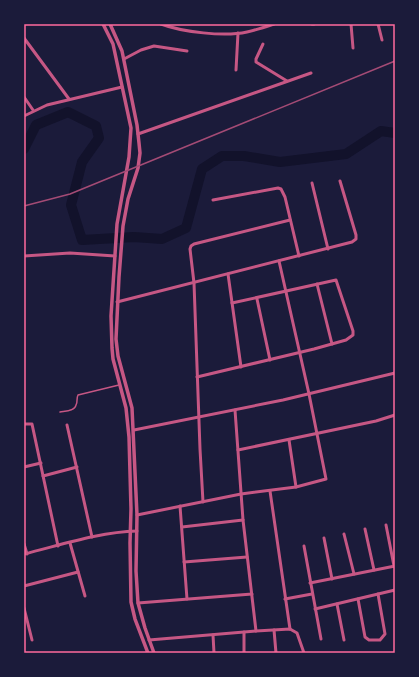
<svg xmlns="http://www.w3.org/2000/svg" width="419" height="677" font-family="Rubik,sans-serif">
<rect width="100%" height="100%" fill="#1b1b3a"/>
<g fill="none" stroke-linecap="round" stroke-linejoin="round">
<!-- river -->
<path stroke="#12122b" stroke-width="10" d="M24 149 36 125 68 112 96 126 99 138 82 162 71 205 82 240 134 237 162 239 186 228 202 169 222 156H244L280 162 346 154 381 131 395 133"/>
<!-- service -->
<path stroke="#c65784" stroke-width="1.5" d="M60 412C65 411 75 411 76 405 78 402 76 399 78 395L119 385"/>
<!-- minor -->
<g stroke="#c65784" stroke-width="3">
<path d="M161 24C182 32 224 37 247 32 256 30 265 27 274 24"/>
<path d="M312 24H314"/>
<path d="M351 24 353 48"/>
<path d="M378 24 382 40"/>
<path d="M24 38 69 99"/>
<path d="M263 44 256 59V62L287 81"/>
<path d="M124 59 141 50 154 46 187 51"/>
<path d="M236 70 238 33"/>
<path d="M24 97 33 110"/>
<path d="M24 116 47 105 122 87"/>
<path d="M138 134 311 73"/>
<path d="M312 183 328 249"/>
<path d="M213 200 278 188 281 189 285 197 299 256"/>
<path d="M24 256 70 253 115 256"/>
<path d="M228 274 241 367"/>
<path d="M317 284 332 344"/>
<path d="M257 299 270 360"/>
<path d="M117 302 352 242 356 239V235L340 181"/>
<path d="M197 377 314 349 346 340 353 335V331L336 280 232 303"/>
<path d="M235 410 243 520 256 631"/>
<path d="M24 424H32L58 546"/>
<path d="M67 425 92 537"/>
<path d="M134 430 283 400 395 373"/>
<path d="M289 440 296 487"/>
<path d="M238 450 376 421 395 415"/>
<path d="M24 467 41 463"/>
<path d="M43 476 77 467"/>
<path d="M270 491 290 629"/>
<path d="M203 502 200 449 194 283 190 249 191 246 194 244 290 220"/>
<path d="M180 506 187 599"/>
<path d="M137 515 241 494 296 487 326 479 309 394 279 261"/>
<path d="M386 525 394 566"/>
<path d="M182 527 243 520"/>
<path d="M365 529 374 570"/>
<path d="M344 534 354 574"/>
<path d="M324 538 332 579"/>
<path d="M70 543 85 596"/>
<path d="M24 544 27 554"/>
<path d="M304 546 321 639"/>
<path d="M24 554C61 545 99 532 137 531"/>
<path d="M184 562 247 557"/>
<path d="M310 583 395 566"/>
<path d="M24 586 78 572"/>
<path d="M285 599 312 594"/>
<path d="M358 599 365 637 369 640H380L385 634 378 594"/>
<path d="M138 603 252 594"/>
<path d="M337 604 344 640"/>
<path d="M24 608 32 640"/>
<path d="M315 609 395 590"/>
<path d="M274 630 276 653"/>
<path d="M244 632V653"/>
<path d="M213 635 214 653"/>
<path d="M149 640 256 631 290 629 297 633 304 653"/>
</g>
<!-- tertiary -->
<g stroke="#c65784" stroke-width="3.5">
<path d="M103 24 113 44 131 128 129 157 117 224 111 316 112 348 113 359 126 408 129 437 131 509 130 543 131 602 135 619 148 653"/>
<path d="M110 24 122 51 137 125 139 143 140 153 138 168 128 199 123 226 119 277 116 339 118 356 132 408 137 515 136 571 138 603 145 628 154 653"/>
</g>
<!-- rail -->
<path stroke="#a44b75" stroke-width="1.5" d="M24 206 70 194 395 61"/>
</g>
<!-- border -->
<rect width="419" height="677" fill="none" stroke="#1b1b3a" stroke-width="50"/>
<rect x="25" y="25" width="369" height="627" fill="none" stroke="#ff6b9d" stroke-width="1.5"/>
</svg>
